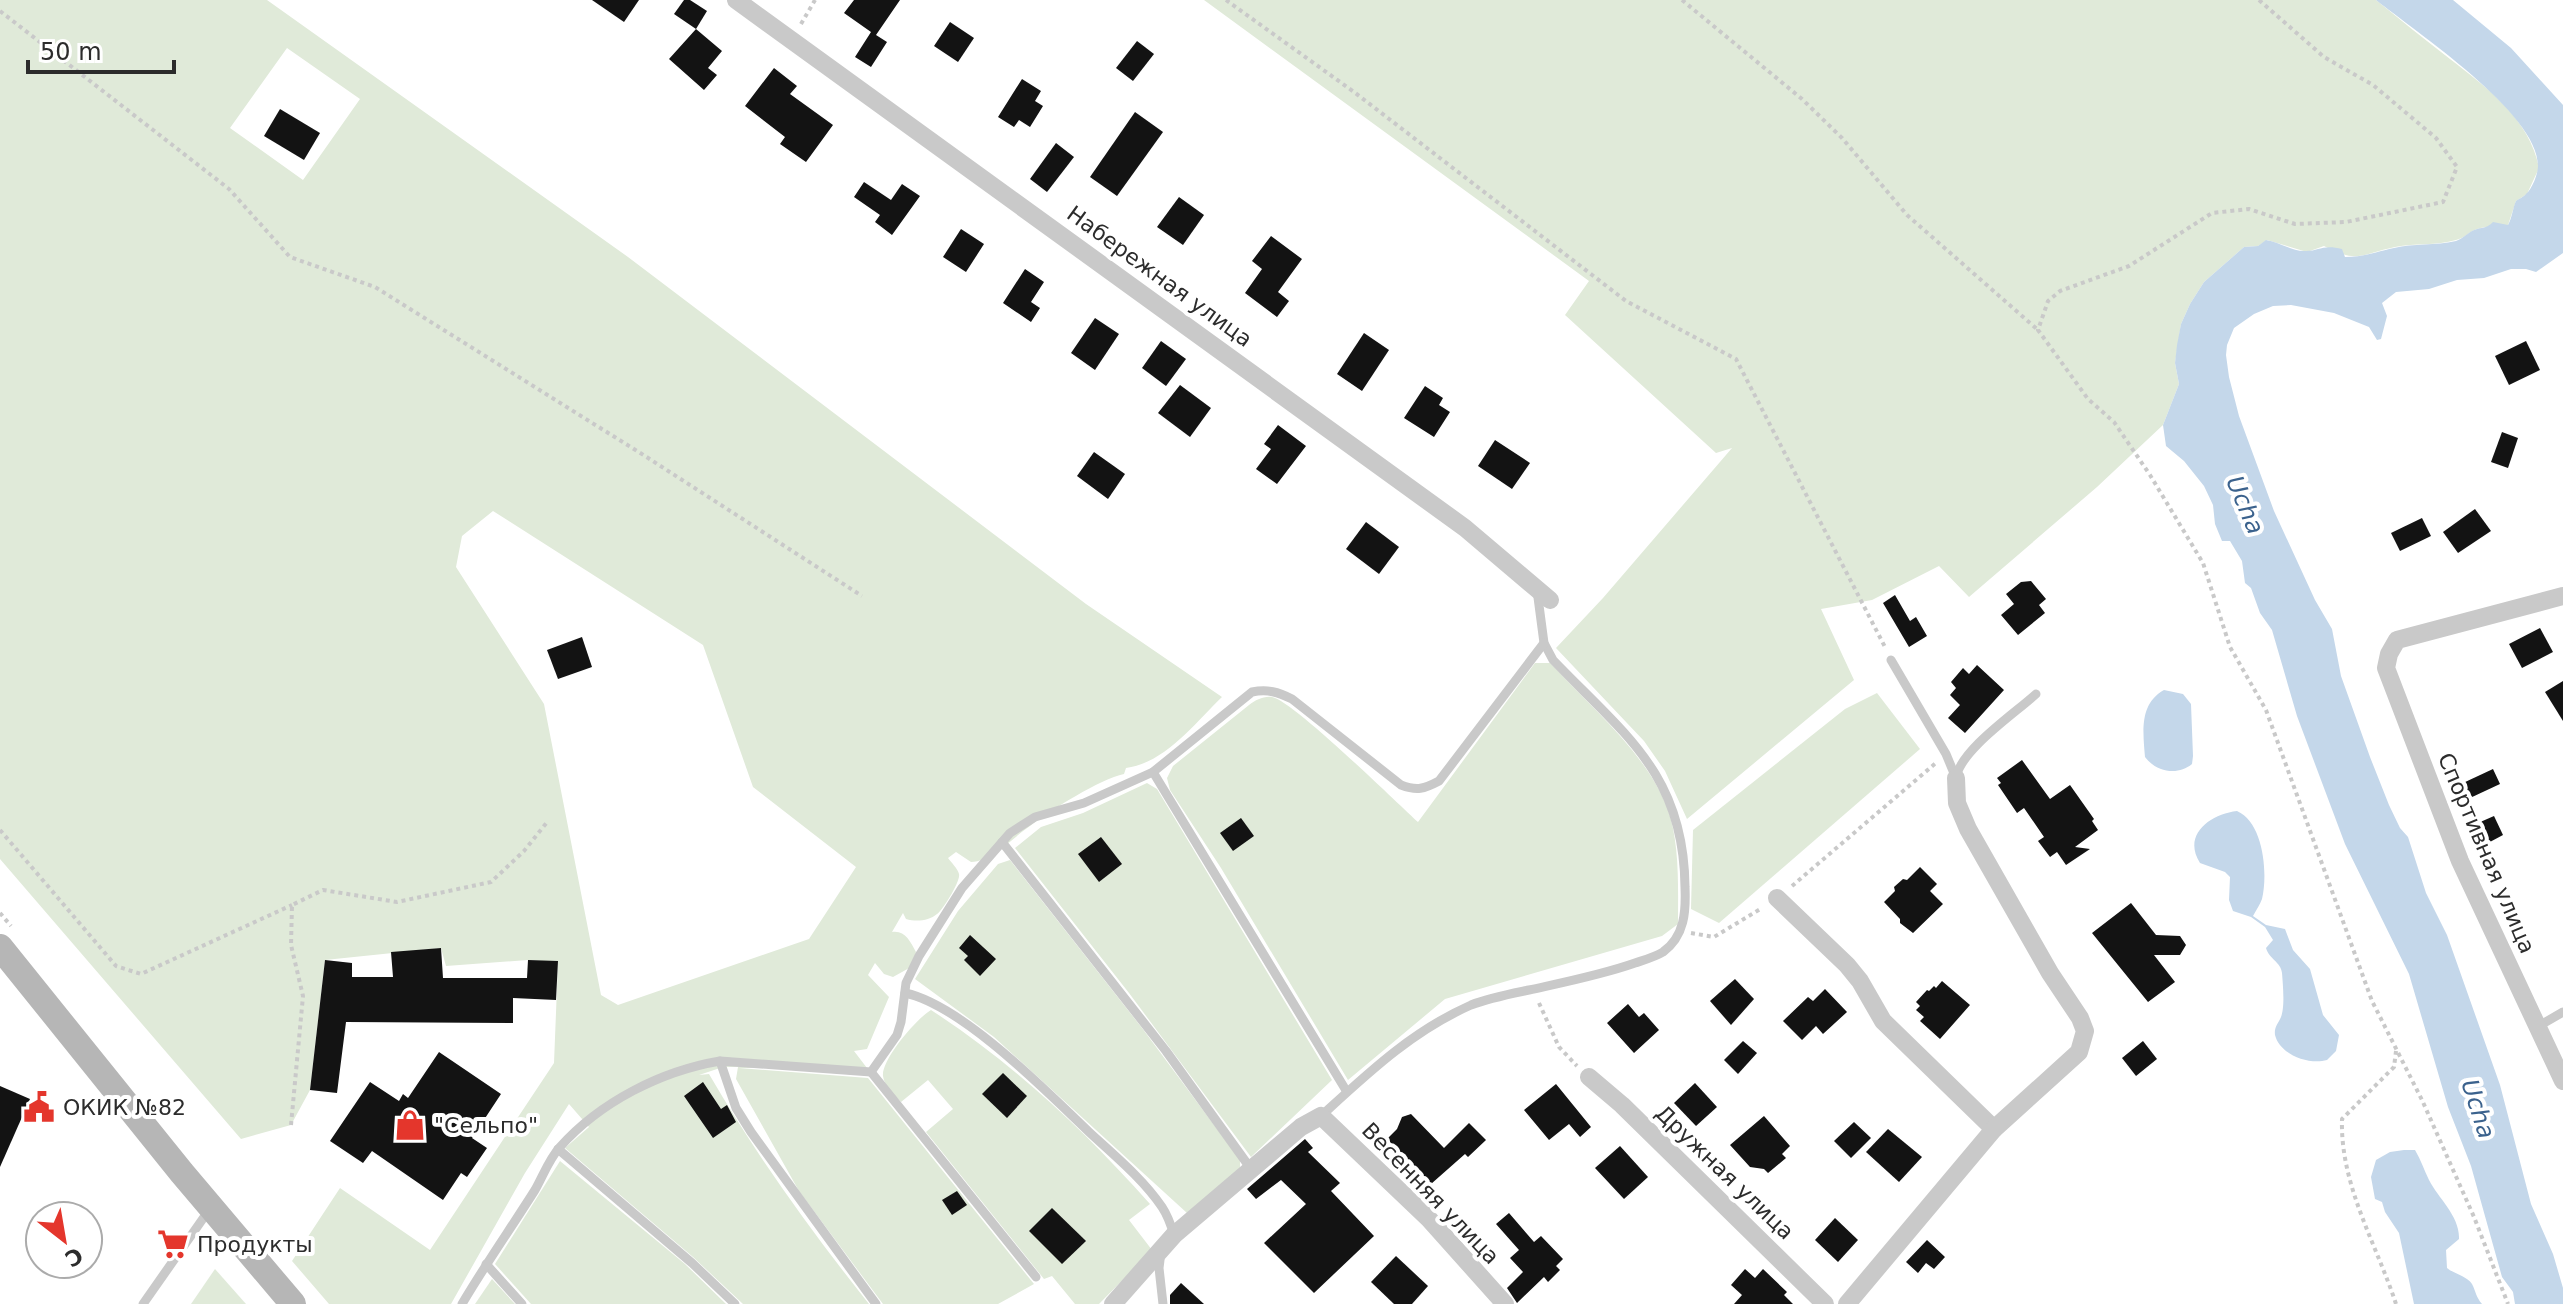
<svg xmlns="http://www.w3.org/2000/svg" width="2563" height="1304" font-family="'DejaVu Sans',sans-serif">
<rect width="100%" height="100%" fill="#fff"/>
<!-- green -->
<g fill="#e0ead9" fill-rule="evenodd">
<path d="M0 0H267L628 257 1086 604 1222 697C1195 723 1165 763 1126 768L1124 774C1100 779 1051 810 1030 826 1012 838 993 861 971 862L956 852 948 858C951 862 958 869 959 874 961 880 943 910 937 914 929 921 916 922 906 919L903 913 892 932C905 930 910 941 916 952L911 967 893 977 884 974 875 963 868 975 889 997 867 1049 854 1051 867 1068H739L868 1078 1034 1284 998 1304H883L799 1191 736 1079 738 1067H723L699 1075 709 1074C756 1155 811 1231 869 1304H743L693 1257 565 1148 589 1127 569 1104 525 1173 451 1304H329L292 1261 340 1188 430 1250 554 1063 558 962 528 960 446 966 441 948 325 960 310 1090 291 1125 241 1139 0 859ZM287 48 360 99 303 180 230 128ZM493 511 703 645 753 787 856 867 809 939 618 1005 601 995 544 704 456 567 462 536Z"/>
<path d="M1204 0H2376C2401 20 2425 40 2450 59 2486 87 2530 119 2539 168L2527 194 2516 201 2508 225C2498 226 2487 226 2477 229 2470 231 2465 238 2456 240 2436 246 2415 243 2395 247 2361 254 2358 264 2324 246L2307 252 2267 240 2258 246 2244 247 2204 282 2190 304 2181 324 2175 363 2179 384 2163 425 2097 487 1969 597 1939 566 1872 600 1821 609 1854 680 1687 819 1665 771 1644 741 1556 648 1603 598 1732 448 1716 453 1565 315 1589 281Z"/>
<path d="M1535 663H1550C1589 705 1646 753 1667 807 1680 842 1678 887 1678 924L1662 936 1445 999 1348 1080 1221 868 1170 790 1167 778 1173 766 1249 705C1256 700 1263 696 1272 697 1292 700 1396 802 1418 822Z"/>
<path d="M1877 693 1920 749 1719 923 1691 909 1693 830 1845 709Z"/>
<path d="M1147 783 1157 789 1332 1080 1251 1157 1129 993 1015 848 1041 827 1083 813Z"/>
<path d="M1010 860 1142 1028 1240 1160V1169L1187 1213 994 1037 915 979 958 911 998 864Z"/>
<path d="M931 1010C1013 1063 1085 1131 1150 1204L1129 1220 1152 1250 1099 1304H1075L1052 1276 1044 1279 926 1132 953 1109 928 1080 901 1102C895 1095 884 1086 883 1076 881 1060 917 1018 931 1010Z"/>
<path d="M560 1161 685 1264 726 1304H531L495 1264Z"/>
<path d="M215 1269 246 1304H191Z"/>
<path d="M492 1279 515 1304H475Z"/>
</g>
<!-- water -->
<g fill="#c4d7ea">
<path d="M2376 0H2453L2511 48 2563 105V253L2536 272 2526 269H2511L2484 278 2457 280 2429 289 2396 292 2382 303 2387 316 2381 339 2377 340 2369 327 2334 313 2291 305 2273 306 2254 314 2234 328 2227 345 2226 355 2229 377 2239 416 2274 511 2315 600 2332 629 2341 676 2370 757 2389 805 2400 828 2408 837 2426 893 2447 935 2500 1085 2531 1204 2553 1254 2563 1288V1304H2515L2513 1292 2502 1277 2471 1166 2448 1107 2409 974 2345 844 2297 716 2272 630 2260 613 2251 588 2245 583 2242 561 2230 541H2222L2215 524 2213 505 2204 486 2184 461 2166 446 2163 425 2179 384 2175 363 2177 345 2181 324 2190 304 2204 282 2244 247 2258 246 2266 240C2279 242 2292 251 2304 251 2318 252 2322 244 2342 249L2345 257C2363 257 2376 252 2394 248 2414 243 2435 246 2456 241 2464 238 2469 231 2477 229 2485 227 2487 228 2493 222L2508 225C2512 218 2513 207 2516 201 2517 200 2525 196 2526 194 2532 189 2538 174 2538 166 2539 114 2416 32 2376 0Z"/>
<path d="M2164 690 2183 694 2191 704 2193 756 2192 764C2178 776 2156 772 2145 757 2143 732 2139 704 2164 690Z"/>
<path d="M2237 811C2264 823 2268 874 2262 899 2260 905 2256 910 2253 916L2266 925 2285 929 2293 950 2310 969 2323 1015 2339 1035 2336 1051 2327 1060C2309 1065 2280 1055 2275 1035 2274 1027 2278 1024 2281 1017 2285 1007 2283 985 2282 973 2281 962 2269 959 2266 948L2273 940 2265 927 2251 917 2233 911 2229 900 2230 877 2225 872 2200 863C2182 835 2210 814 2237 811Z"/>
<path d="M2404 1150H2415C2421 1160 2424 1170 2429 1180 2438 1198 2460 1216 2459 1239L2446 1250 2447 1268C2454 1274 2467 1276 2472 1284 2476 1292 2476 1297 2482 1304H2414L2399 1233 2385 1212 2382 1202 2375 1199 2371 1177 2376 1160 2390 1152Z"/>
</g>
<!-- building -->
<g fill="#131313">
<path d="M592 0H639L624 22Z"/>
<path d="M684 0H690L707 11 696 29 674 14Z"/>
<path d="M854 0H900L876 35 887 42 871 67 855 57 871 32 844 13Z"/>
<path d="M950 22 974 38 958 62 934 46Z"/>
<path d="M696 29 722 51 708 68 717 75 704 90 669 59Z"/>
<path d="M1137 41 1154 54 1133 81 1116 68Z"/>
<path d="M774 68 797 86 790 94 833 125 806 162 780 144 785 137 745 106Z"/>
<path d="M1022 79 1041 91 1035 101 1043 106 1030 127 1019 120 1014 127 998 117Z"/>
<path d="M280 109 320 133 304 160 264 136Z"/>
<path d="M1135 112 1163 132 1117 196 1090 177Z"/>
<path d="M1056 143 1074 157 1047 192 1030 179Z"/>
<path d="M864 182 891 200 902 184 920 196 892 235 875 222 880 215 854 197Z"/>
<path d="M1179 197 1204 215 1183 245 1157 227Z"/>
<path d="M961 229 984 244 966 272 943 257Z"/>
<path d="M1271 236 1302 259 1278 292 1289 301 1277 317 1245 293 1262 269 1252 261Z"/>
<path d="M1025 269 1044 282 1031 302 1040 308 1031 322 1003 303Z"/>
<path d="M1095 318 1119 334 1095 370 1071 353Z"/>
<path d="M1364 333 1389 350 1362 391 1337 374Z"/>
<path d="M1161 341 1186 359 1166 386 1142 368Z"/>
<path d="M2526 341 2540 370 2509 385 2495 356Z"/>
<path d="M1180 385 1211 408 1190 437 1158 413Z"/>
<path d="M1425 386 1443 398 1439 405 1450 412 1434 437 1404 418Z"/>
<path d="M1278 425 1306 446 1277 484 1256 469 1271 449 1264 444Z"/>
<path d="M2502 432 2518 438 2508 468 2491 462Z"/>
<path d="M1495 440 1530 463 1512 489 1478 466Z"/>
<path d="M1094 452 1125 474 1108 499 1077 476Z"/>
<path d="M2475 509 2491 531 2458 553 2443 532Z"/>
<path d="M2422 518 2431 536 2400 551 2391 533Z"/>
<path d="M1366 522 1399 547 1379 574 1346 549Z"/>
<path d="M2031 581 2046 599 2039 605 2045 613 2018 635 2001 615 2014 604 2006 594 2021 582Z"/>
<path d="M1895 595 1910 621 1916 617 1927 636 1909 647 1883 603Z"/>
<path d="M2540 628 2553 652 2522 668 2509 644Z"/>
<path d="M582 637 592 667 558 679 547 650Z"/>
<path d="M1977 665 2004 690 1965 733 1948 718 1960 705 1950 695 1956 688 1951 682 1963 668 1969 674Z"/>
<path d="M2563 681V721L2545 692Z"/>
<path d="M2022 760 2050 799 2070 785 2094 819 2092 821 2098 830 2075 847 2090 849 2066 865 2057 852 2050 857 2038 841 2044 837 2024 808 2017 813 1998 785 2001 783 1997 778Z"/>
<path d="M2493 769 2500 784 2470 798 2463 783Z"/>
<path d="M2494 816 2503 835 2488 843 2478 823Z"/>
<path d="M1241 818 1254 836 1233 851 1220 833Z"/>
<path d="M1101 837 1122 864 1099 882 1078 854Z"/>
<path d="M1920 867 1937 884 1930 891 1943 904 1913 933 1900 923V919L1884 902 1895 891 1894 887 1903 879 1907 880Z"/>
<path d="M2131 903 2156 935 2180 936 2186 945 2180 955H2154L2175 982 2148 1002 2092 933Z"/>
<path d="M970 935 996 959 980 976 964 960 968 956 959 948Z"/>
<path d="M441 948 443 978H527L528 960 558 961 556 1000 513 998V1023L346 1022 337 1093 310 1090 325 960 352 963V977H393L391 952Z"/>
<path d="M1735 979 1754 999 1731 1025 1710 1001Z"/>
<path d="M1942 981 1970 1005 1940 1039 1920 1021 1924 1017 1916 1010 1920 1006 1916 1002 1927 990 1929 991 1934 986 1936 988Z"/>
<path d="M1825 989 1847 1012 1823 1034 1816 1026 1802 1040 1783 1021 1808 997 1813 1001Z"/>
<path d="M1628 1004 1639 1017 1644 1013 1659 1030 1634 1053 1607 1023Z"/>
<path d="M1743 1041 1757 1053 1738 1074 1724 1060Z"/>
<path d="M2143 1041 2157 1059 2136 1076 2122 1058Z"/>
<path d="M439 1052 501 1094 472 1138 487 1148 467 1177 461 1173 443 1200 372 1151 363 1163 330 1141 370 1082 399 1101 403 1094 408 1098Z"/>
<path d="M1003 1073 1027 1096 1007 1118 982 1094Z"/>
<path d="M703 1082 721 1109 727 1105 736 1122 713 1138 684 1096Z"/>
<path d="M1695 1083 1717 1107 1696 1126 1674 1103Z"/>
<path d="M1556 1084 1591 1127 1580 1137 1569 1124 1549 1140 1524 1110Z"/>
<path d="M0 1086 30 1099 0 1167Z"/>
<path d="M1411 1114 1444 1148 1469 1123 1486 1140 1468 1157 1465 1154 1431 1184 1387 1139 1397 1129 1402 1117Z"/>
<path d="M1764 1116 1790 1146 1782 1154 1786 1158 1768 1173 1764 1169 1750 1167 1730 1145Z"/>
<path d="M1854 1122 1871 1138 1851 1158 1834 1141Z"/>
<path d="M1888 1129 1922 1157 1899 1182 1866 1152Z"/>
<path d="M1305 1139 1313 1148 1308 1152 1340 1183 1331 1191 1374 1236 1314 1293 1264 1243 1306 1204 1281 1180 1256 1199 1247 1189Z"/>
<path d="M1620 1146 1648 1177 1624 1199 1595 1168Z"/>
<path d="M957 1191 967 1205 952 1215 942 1200Z"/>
<path d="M1052 1208 1086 1241 1062 1264 1029 1231Z"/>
<path d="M1509 1213 1534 1242 1541 1236 1563 1259 1556 1266 1560 1270 1548 1282 1544 1277 1517 1303 1507 1288 1523 1272 1510 1258 1519 1250 1496 1224Z"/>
<path d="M1835 1218 1858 1240 1838 1262 1815 1240Z"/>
<path d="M1927 1240 1945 1257 1934 1269 1926 1263 1918 1273 1906 1262Z"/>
<path d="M1396 1256 1428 1286 1412 1304H1394L1371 1282Z"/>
<path d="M1745 1269 1755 1278 1763 1269 1787 1292 1784 1295 1793 1304H1734L1742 1295 1731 1285Z"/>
<path d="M1181 1283 1204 1304H1170V1295Z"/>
</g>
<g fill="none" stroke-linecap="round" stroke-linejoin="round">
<!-- path -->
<g stroke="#c9c9c9" stroke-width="4" stroke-dasharray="4 4" stroke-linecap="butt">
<path d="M1226 0 1354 92 1626 301 1736 359 1885 647"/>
<path d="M1682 0 1802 99 1842 138 1907 215 2038 330"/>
<path d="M2259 0 2324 57 2373 85 2436 138 2457 167 2443 202 2346 222 2295 224 2249 209 2212 213 2129 266 2060 291 2048 301 2038 330 2088 399 2114 422 2150 475 2203 563 2230 647 2266 710 2372 1001 2422 1100 2474 1217 2508 1304"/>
<path d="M0 11 229 189 290 257 375 287 645 456 862 596"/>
<path d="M801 24 815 0"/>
<path d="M0 830 116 966 141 974 292 905"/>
<path d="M1792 886 1937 762"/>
<path d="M0 913 11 926"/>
<path d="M1691 933 1714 937 1762 908"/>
<path d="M1539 1003 1559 1047 1577 1066"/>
<path d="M291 1125 303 996 291 945 292 905 323 890 397 902 491 882 524 851 548 821"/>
<path d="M2396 1304C2376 1243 2340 1185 2342 1119L2394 1067 2396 1051"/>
</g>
<!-- service -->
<g stroke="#c9c9c9" stroke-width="9">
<path d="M1891 660 1946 754 1956 778"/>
<path d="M1153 772 1347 1092"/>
<path d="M1956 777C1962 749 2014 714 2036 694"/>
<path d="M1002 842 1166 1051 1251 1169"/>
<path d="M905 993C962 1005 1046 1091 1089 1132 1114 1155 1143 1179 1162 1207 1168 1216 1171 1225 1174 1235"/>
<path d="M2537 1027 2563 1012"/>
<path d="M720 1061 736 1108 751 1132 876 1304"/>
<path d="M871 1072 1036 1277"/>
<path d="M1321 1116C1368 1073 1412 1031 1471 1005 1489 998 1510 994 1529 990 1565 982 1601 975 1635 963 1644 960 1655 957 1663 952 1685 936 1686 911 1685 887 1684 774 1624 734 1553 660L1544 643 1537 590"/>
<path d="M558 1149 692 1263 735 1304"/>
<path d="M1161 1252 1159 1268 1163 1304"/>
<path d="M486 1264 522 1304"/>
<path d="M143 1304 209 1210"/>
<path d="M462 1304C485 1265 511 1228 535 1190 543 1176 549 1159 560 1147 600 1102 661 1071 720 1061L871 1072 897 1035 901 1022 906 983 919 956 962 888 1010 833 1035 817 1084 803 1153 772 1252 692C1268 689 1278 692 1292 699L1401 785C1417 791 1424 789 1439 781L1544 643"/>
</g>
<!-- minor -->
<g stroke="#c9c9c9" stroke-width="18">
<path d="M736 0 1465 528 1550 600"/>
<path d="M2563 596 2397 640 2389 654 2386 668 2460 861 2563 1081"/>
<path d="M1777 898 1847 965 1860 981 1883 1021 1994 1129"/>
<path d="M1589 1077 1622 1105 1825 1304"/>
<path d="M1113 1304 1174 1235 1301 1127 1321 1116 1429 1219 1505 1304"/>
<path d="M1847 1304 1994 1129 2079 1052 2085 1031 2080 1018 2050 973 1968 829 1957 803 1956 778"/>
</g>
<!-- secondary -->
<path stroke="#b6b6b6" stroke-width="26" d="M0 947 182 1173 293 1304"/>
</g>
<!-- icons -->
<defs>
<symbol id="civic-bare" viewBox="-9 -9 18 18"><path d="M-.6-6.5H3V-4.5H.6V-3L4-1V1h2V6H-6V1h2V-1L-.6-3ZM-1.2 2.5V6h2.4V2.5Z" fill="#e4362c" stroke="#fff" stroke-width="2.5" paint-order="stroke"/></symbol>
<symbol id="shop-bare" viewBox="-9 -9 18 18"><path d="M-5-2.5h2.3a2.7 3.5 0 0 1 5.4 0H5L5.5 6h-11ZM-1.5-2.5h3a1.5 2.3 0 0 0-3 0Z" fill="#e4362c" stroke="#fff" stroke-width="2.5" paint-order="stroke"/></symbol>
<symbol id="supermarket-bare" viewBox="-9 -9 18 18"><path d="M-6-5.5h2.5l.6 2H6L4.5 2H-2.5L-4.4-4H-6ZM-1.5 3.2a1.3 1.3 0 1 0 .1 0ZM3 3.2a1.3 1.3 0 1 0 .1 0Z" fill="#e4362c" stroke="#fff" stroke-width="2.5" paint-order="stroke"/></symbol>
</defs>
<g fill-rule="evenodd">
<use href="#civic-bare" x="17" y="1085" width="44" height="44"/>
<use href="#shop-bare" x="388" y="1103" width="44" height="44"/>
<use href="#supermarket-bare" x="151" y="1222" width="44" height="44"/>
</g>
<g text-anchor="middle" stroke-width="8" stroke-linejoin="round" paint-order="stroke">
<!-- street labels -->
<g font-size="22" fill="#2c2c2c" stroke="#fff">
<text transform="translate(1160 276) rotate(36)" y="8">Набережная улица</text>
<text transform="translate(2487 853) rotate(67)" y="8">Спортивная улица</text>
<text transform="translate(1725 1172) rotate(44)" y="8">Дружная улица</text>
<text transform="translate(1431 1193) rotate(46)" y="8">Весенняя улица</text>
</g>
<!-- poi labels -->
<g font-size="22" fill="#2c2c2c" stroke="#fff" text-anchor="start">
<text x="63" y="1115">ОКИК №82</text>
<text x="434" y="1133">"Сельпо"</text>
<text x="197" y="1252">Продукты</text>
</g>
<!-- water labels -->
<g font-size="24" font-style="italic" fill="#3b628d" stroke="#fff">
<text transform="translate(2245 505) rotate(67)" y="8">Ucha</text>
<text transform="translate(2478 1109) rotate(72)" y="8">Ucha</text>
</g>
</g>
<!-- north arrow -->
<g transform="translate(64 1240) rotate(149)"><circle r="38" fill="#ffffff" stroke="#ababab" stroke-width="2"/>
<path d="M0-6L14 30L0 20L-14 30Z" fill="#e4362c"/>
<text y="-12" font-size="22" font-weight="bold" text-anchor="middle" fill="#2c2c2c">С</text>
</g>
<!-- scale -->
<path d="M28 60v12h146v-12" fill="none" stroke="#2c2c2c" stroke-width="4"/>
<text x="40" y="60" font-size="24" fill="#2c2c2c" stroke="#ffffff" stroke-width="6" paint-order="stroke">50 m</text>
</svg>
